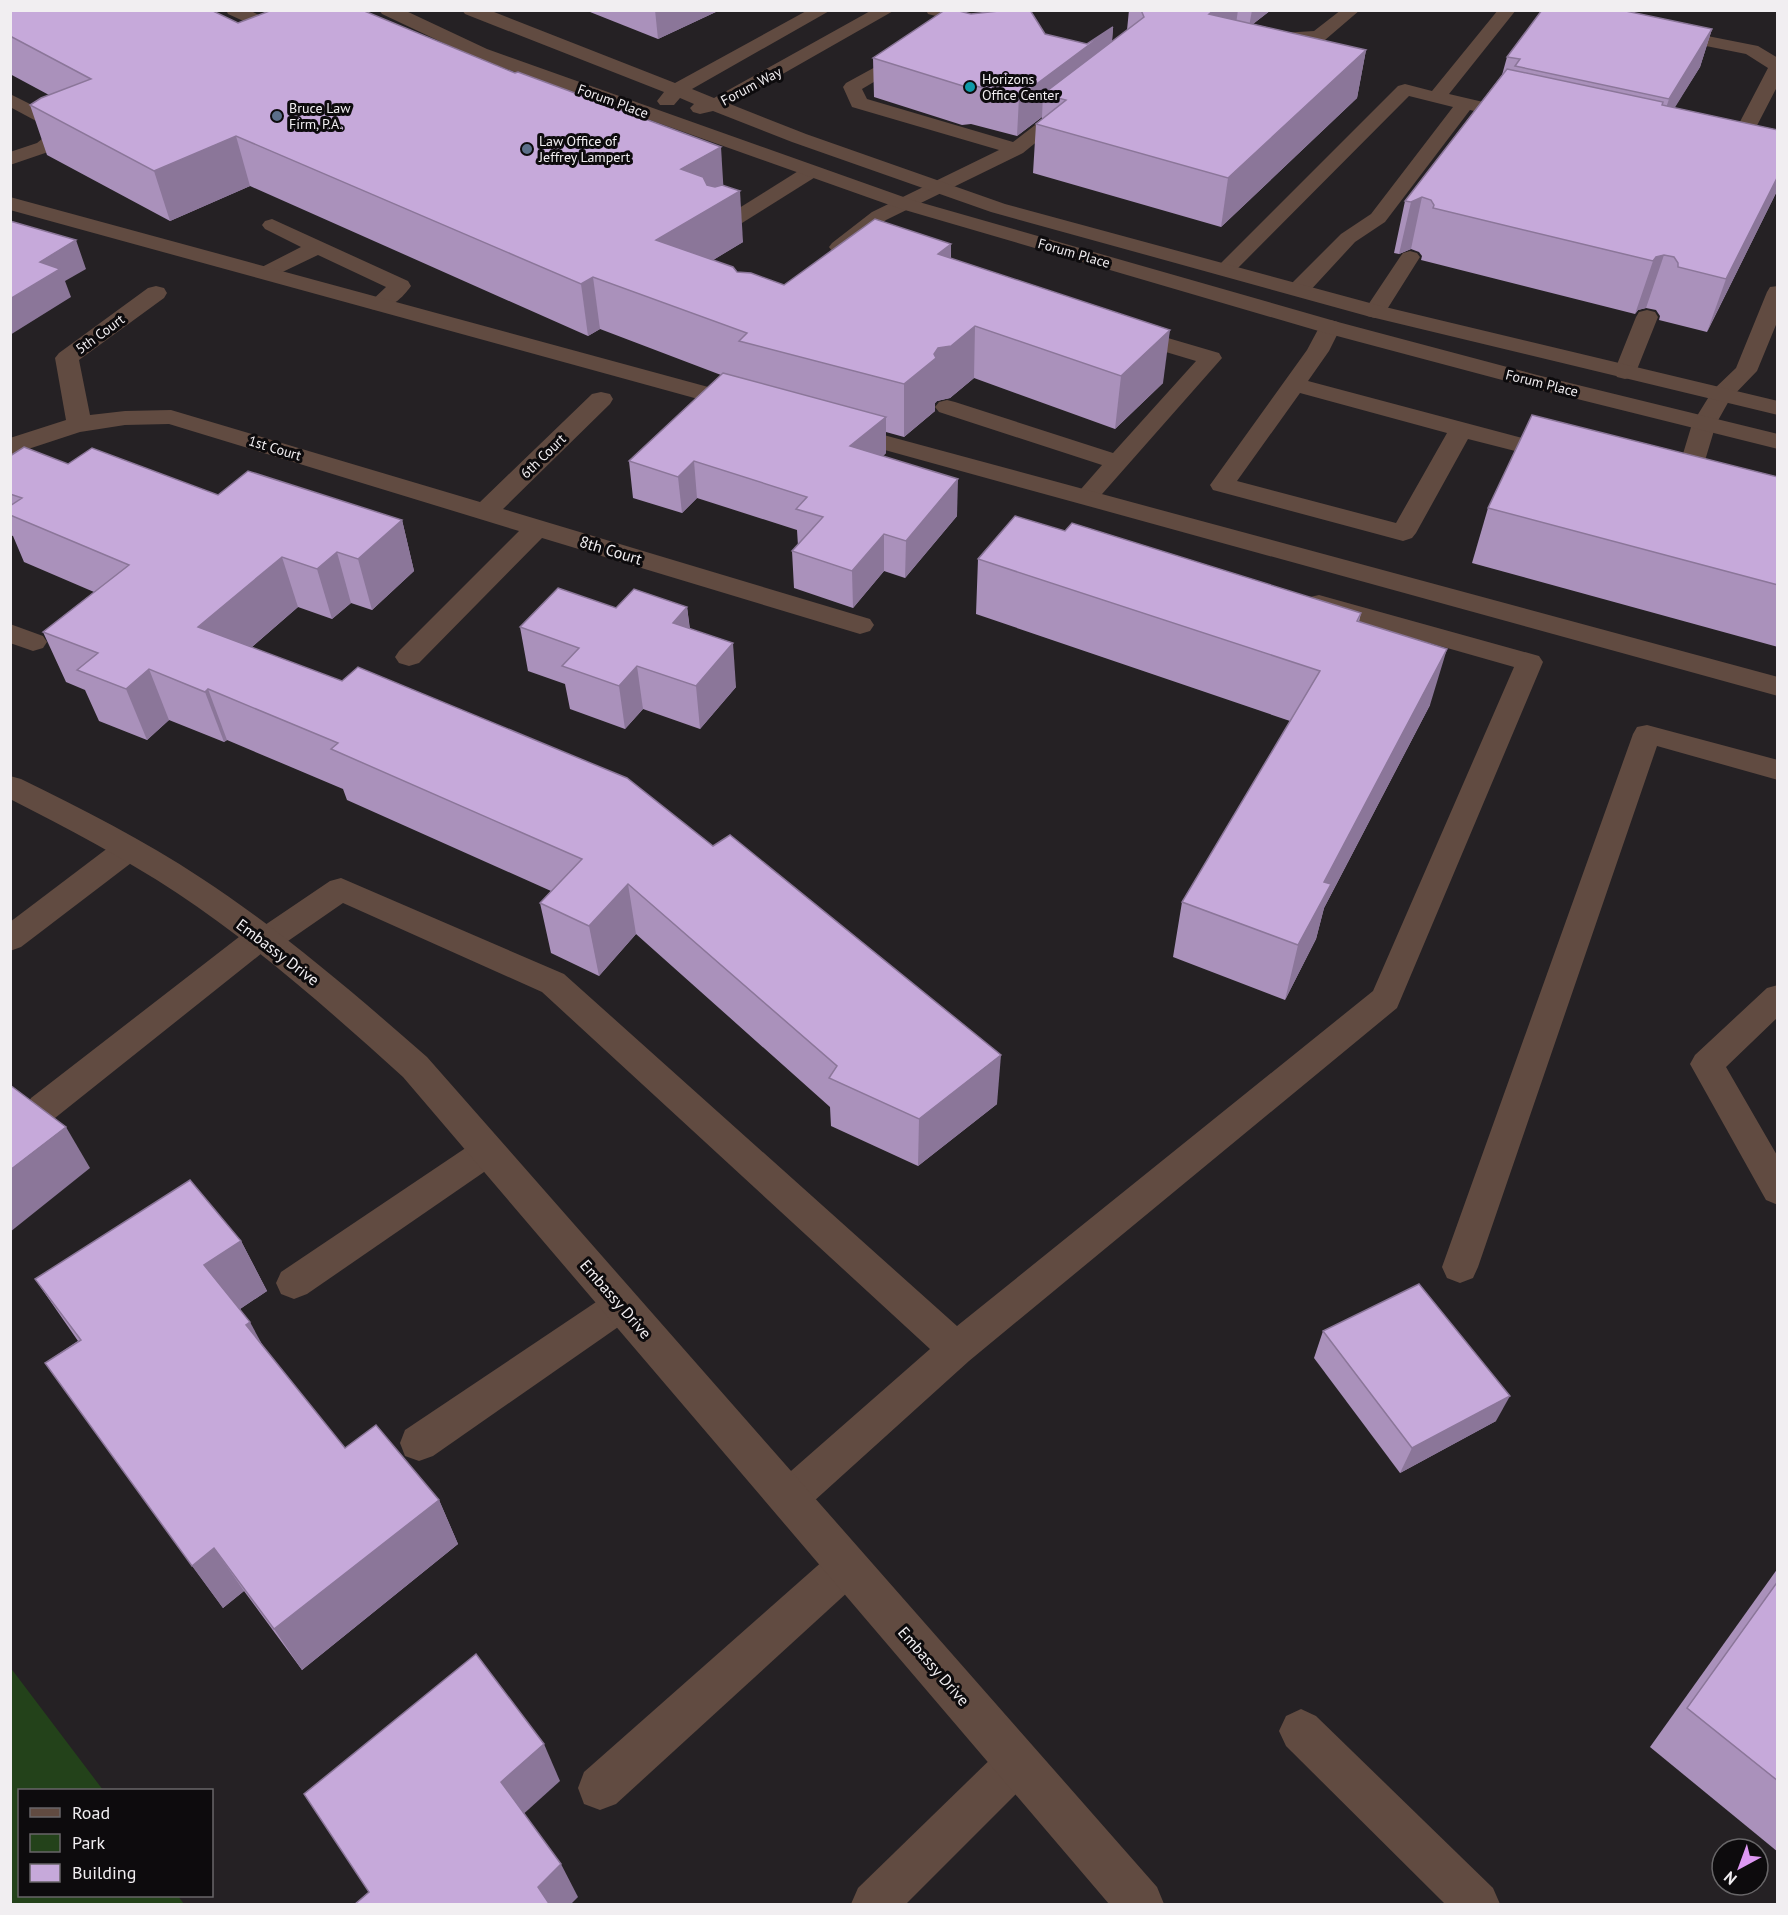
<svg xmlns="http://www.w3.org/2000/svg" width="1788" height="1915" font-family="'PT Sans',sans-serif">
<rect width="100%" height="100%" fill="#252124"/>
<!-- green -->
<path fill="#23421a" d="M10 1667 103 1790H20V1896H178L184 1904H11Z"/>
<g fill="none" stroke-linecap="round" stroke-linejoin="round">
<!-- lane -->
<g fill="#614b41" fill-rule="evenodd">
<path d="M226 10H249L284 28 329 10H354L352 14 283 39 228 14Z"/>
<path d="M926 10H955L988 19 991 23 988 27 982 28 928 14Z"/>
<path d="M1341 10H1360L1325 40 1273 45 1261 43 1258 39 1261 35 1267 34 1314 31Z"/>
<path d="M1498 10H1516L1449 94 1526 112 1528 116 1526 120 1519 122 1470 110 1385 222 1355 242 1307 294 1299 295 1291 294 1288 289 1291 284 1341 234 1371 214 1453 107 1409 96 1232 274 1225 276 1218 274 1214 270 1398 86 1405 84 1432 91Z"/>
<path d="M1667 28 1758 46 1778 58V85L1736 166H1722L1719 162 1768 68 1746 54 1661 37 1658 33 1661 29Z"/>
<path d="M910 48 916 49 919 53 916 57 862 89 867 99 1013 142 1061 105H1075L1077 109 1023 153 886 220 846 251 839 253 832 251 829 247 832 243 872 212 999 150 852 107 843 87 846 83Z"/>
<path d="M10 94 72 125 74 129 51 151 10 165V152L37 143 53 130 10 107Z"/>
<path d="M810 166 817 168 820 172 817 176 726 233 719 235 712 233 709 229 712 225 803 168Z"/>
<path d="M272 219 408 281 411 286C402 299 387 312 371 309L368 304 386 287 318 255 272 277 265 279 258 277 254 273 258 269 301 247 265 229 262 225 265 221Z"/>
<path d="M1410 251 1417 253 1420 257 1386 311 1383 316 1375 318 1367 316 1364 311 1400 257 1403 253Z"/>
<path d="M1778 286V320L1757 371 1730 399 1716 424 1697 487 1694 492 1685 494 1676 492 1673 487 1692 424 1713 390 1736 368 1767 292 1770 287Z"/>
<path d="M1647 310 1655 312 1658 317 1636 372 1633 377 1625 379 1617 377 1614 372 1636 317 1639 312Z"/>
<path d="M1330 320 1338 322 1341 327 1329 351 1308 381 1567 450 1571 455 1567 460 1559 462 1468 439 1416 533 1412 538 1403 541 1213 490 1210 485 1307 350 1322 322ZM1300 393 1447 433 1396 523 1237 481Z"/>
<path d="M1127 326 1219 353 1222 358 1095 502 1086 504 1077 502 1074 497 1102 465 939 412 935 407 939 402 947 400 955 402 1113 453 1196 361 1119 338 1116 333 1119 328Z"/>
<path d="M1319 595 1539 656 1543 662 1397 1008 969 1361 803 1511 789 1517 775 1511 769 1498 775 1485 930 1349 542 992 343 903 275 950 262 953 55 1118 43 1122 31 1118 26 1108 31 1098 248 930 262 927 330 881 341 878 564 974 957 1326 1373 991 1514 667 1310 609 1306 603 1310 597Z"/>
<path d="M1647 725 1778 760V780L1657 746 1478 1267 1473 1278 1460 1283 1447 1278 1442 1267 1633 734 1637 727Z"/>
<path d="M128 838 139 841 143 849 139 857 21 947 10 951V922L117 841Z"/>
<path d="M1778 985V1017L1726 1067 1778 1157V1205L1766 1200 1690 1064 1695 1055 1767 988Z"/>
<path d="M488 1137 500 1141 505 1151 500 1161 307 1294 294 1299 281 1294 276 1283 281 1272 476 1141Z"/>
<path d="M621 1289 634 1294 639 1305 634 1316 433 1456 419 1461 405 1456 400 1443 405 1430 608 1294Z"/>
<path d="M847 1546 861 1552 867 1566 861 1580 616 1804 600 1810 584 1804 578 1788 584 1772 833 1552Z"/>
<path d="M1301 1709 1316 1716 1493 1888 1500 1904H1445L1286 1746 1279 1731 1286 1716Z"/>
<path d="M1017 1741 1032 1748 1039 1763 1032 1778 906 1904H851L858 1888 1002 1748Z"/>
</g>
<!-- street -->
<g fill="#614b41" fill-rule="evenodd">
<path d="M379 10H404L487 49 912 200 1338 322 1537 375 1778 434V449L1521 385 1322 332 898 208 473 57 382 14Z"/>
<path d="M462 10H489L675 83 808 10H831L692 89 714 98 872 10H895L730 104 806 134 1005 204 1381 306 1778 401V415L1367 316 991 212 792 142 713 111 700 114 693 112 690 108 694 104 680 98 674 105H660L657 101 664 92 465 14Z"/>
<path d="M10 197 756 400 759 405 756 410 747 412 738 410 10 210Z"/>
<path d="M156 286 164 288 167 293 164 298 79 360 90 415 125 411 171 410 480 502 592 394 601 392 610 394 613 399 610 404 503 509 870 619 874 625 870 631 860 634 850 631 542 538 419 663 409 666 399 663 395 657 399 651 519 531 169 424 125 425 80 432 10 455V438L66 420 55 358 59 353 148 288Z"/>
<path d="M843 424 1778 677V696L834 436 831 431 834 426Z"/>
<path d="M10 624 43 636 47 642 43 648 33 651 10 643Z"/>
<path d="M10 776 21 779C82 809 144 840 201 878 282 931 355 994 427 1057L1157 1887 1164 1904H1109L403 1077C331 1012 258 947 177 893 124 858 67 828 10 799Z"/>
</g>
</g>
<!-- wall -->
<g fill="#aa91bb">
<path d="M585 10H720L658 39Z"/>
<path d="M1129 10H1271L1253 24 1366 50 1357 98 1221 227 1033 173 1036 124 1042 120V117L1017 136 971 124 962 125 874 97 873 58 1045 34 1087 44 1113 27 1112 42 1127 30Z"/>
<path d="M10 11 238 23 723 185 743 242 713 260 737 272 784 285 951 244V258L1163 383 1115 429 974 378 950 398 937 401 935 403V411L904 437 886 432V453L883 456 957 516 905 578 884 571 853 608 794 588 792 551 798 546 797 530 697 498 682 513 633 498 629 461 721 375 600 329 588 336 250 186 170 221 47 155 30 105 49 95 10 74Z"/>
<path d="M1712 29 1700 67 1674 108 1778 130V189L1707 332 1659 320 1660 316 1656 310 1646 308 1638 310 1635 314 1421 260 1422 256 1419 252 1411 249 1399 254 1394 253 1405 201 1502 75 1507 57Z"/>
<path d="M10 456 68 464 218 495 402 520 414 571 372 610 351 603 332 619 298 607 252 647 997 1104 918 1166 831 1126 830 1107 636 934 599 976 551 953 540 903 551 891 347 800 343 789 227 740 224 742 169 720 147 740 99 721 85 690 66 682 43 632 94 592 24 562 13 536 10 535Z"/>
<path d="M1778 477V647L1472 563 1488 508Z"/>
<path d="M1065 531 1361 613 1359 622 1430 705 1324 908 1316 939 1285 1000 1173 957 1182 902 1290 721 976 614 978 559Z"/>
<path d="M687 607 690 629 736 687 700 729 643 709 625 729 570 709 565 684 528 671 520 627 616 608Z"/>
<path d="M241 1241 267 1291 240 1309 264 1348 345 1448 439 1500 458 1544 302 1670 244 1591 223 1608 45 1363 78 1341 35 1279Z"/>
<path d="M1323 1331 1496 1421 1400 1473 1314 1358Z"/>
<path d="M1778 1568V1852L1650 1747Z"/>
</g>
<!-- shaded-wall -->
<g fill="#8b7699">
<path d="M655 10H720L658 39Z"/>
<path d="M1213 10H1238L1234 38 1209 14Z"/>
<path d="M1252 10H1271L1249 27Z"/>
<path d="M1113 27 1110 65 1043 94 1042 117 1017 136 1019 97Z"/>
<path d="M1712 29 1700 67 1656 138 1669 99Z"/>
<path d="M1366 50 1357 98 1221 227 1228 178Z"/>
<path d="M236 136 250 186 170 221 154 171Z"/>
<path d="M721 147 724 197 681 169Z"/>
<path d="M1778 176V189L1707 332 1726 279Z"/>
<path d="M740 191 743 242 662 291 656 240Z"/>
<path d="M1422 197 1411 249 1399 254 1411 202Z"/>
<path d="M76 240 86 269 65 281 71 297 10 335V299L40 262Z"/>
<path d="M951 244 950 295 938 254Z"/>
<path d="M1664 255 1646 308 1638 310 1635 314 1653 261 1656 257Z"/>
<path d="M593 277 600 329 588 336 581 284Z"/>
<path d="M975 326 974 378 950 398 937 401 935 403V411L904 437V384L934 354 938 348Z"/>
<path d="M1170 330 1163 383 1115 429 1121 376Z"/>
<path d="M886 417V453L851 483 850 446Z"/>
<path d="M694 461 697 498 682 513 678 477Z"/>
<path d="M958 479 957 516 905 578 906 541Z"/>
<path d="M402 520 414 571 372 610 358 559Z"/>
<path d="M884 534V571L853 608 852 571Z"/>
<path d="M337 552 351 603 332 619 317 569Z"/>
<path d="M282 557 298 607 217 677 198 627Z"/>
<path d="M687 607 692 650 673 623Z"/>
<path d="M733 643 736 687 700 729 696 686Z"/>
<path d="M1447 649 1430 705 1324 908 1316 939 1285 1000 1298 945 1324 882Z"/>
<path d="M637 666 643 709 625 729 619 686Z"/>
<path d="M149 669 169 720 147 740 126 689Z"/>
<path d="M208 689 227 740 224 742 205 692Z"/>
<path d="M628 884 636 934 599 976 589 926Z"/>
<path d="M1001 1055 997 1104 918 1166 919 1119Z"/>
<path d="M66 1127 90 1168 10 1232V1170Z"/>
<path d="M241 1241 267 1291 231 1315 204 1265Z"/>
<path d="M250 1322 276 1370 246 1325Z"/>
<path d="M1510 1396 1496 1421 1400 1473 1412 1448Z"/>
<path d="M439 1500 458 1544 302 1670 274 1629Z"/>
<path d="M214 1548 244 1591 223 1608 192 1566Z"/>
<path d="M544 1744 560 1781 519 1818 501 1782Z"/>
<path d="M561 1864 578 1897 570 1905H547L538 1887Z"/>
</g>
<!-- building -->
<g fill="#c6a9da" stroke="#8b7699" stroke-width="1.5">
<path d="M13 10H211L238 23 272 10H362L515 73 518 72 721 147 681 169 703 177 707 185 715 187 722 185 740 191 656 240 733 267 737 272 751 273 784 285 875 219 951 244 938 254 1170 330 1121 376 975 326 951 346 938 348 934 354 936 358 904 384 739 341 747 333 593 277 581 284 236 136 154 171 30 105 41 98 91 79 10 36V11Z"/>
<path d="M945 10H955L971 14 1008 10H1030L1045 34 1087 44 1113 27 1019 97 972 85 963 86 873 58Z"/>
<path d="M1141 10H1214L1209 14 1366 50 1228 178 1036 124 1066 100 1043 94 1144 17Z"/>
<path d="M1542 10H1621L1712 29 1669 99 1515 66 1520 59 1507 57Z"/>
<path d="M1507 69 1663 102 1662 105 1778 130V176L1726 279 1678 267V263L1674 257 1664 255 1656 257 1653 261 1433 208 1434 205 1431 200 1422 197 1411 202 1405 201Z"/>
<path d="M10 221 76 240 40 262 60 269 10 299Z"/>
<path d="M723 373 886 417 850 446 958 479 906 541 884 534 852 571 792 551 823 517 796 509 807 497 694 461 678 477 629 461Z"/>
<path d="M1532 415 1778 477V585L1488 508Z"/>
<path d="M24 447 68 464 92 448 218 495 248 471 402 520 358 559 337 552 317 569 282 557 198 627 342 681 358 667 627 778 713 846 730 835 1001 1055 919 1119 829 1078 837 1066 628 884 589 926 540 903 582 859 331 749 338 743 208 689 205 692 149 669 126 689 77 670 98 653 43 632 129 565 10 515V506L22 498 10 494V456Z"/>
<path d="M1015 516 1065 531 1072 523 1361 613 1357 621 1447 649 1324 882 1331 884 1298 945 1182 902 1320 671 978 559Z"/>
<path d="M558 588 616 608 634 589 687 607 673 623 733 643 696 686 637 666 619 686 562 666 579 648 520 627Z"/>
<path d="M10 1085 66 1127 10 1170Z"/>
<path d="M190 1180 241 1241 204 1265 250 1322 246 1325 345 1448 376 1425 439 1500 274 1629 214 1548 192 1566 45 1363 81 1340 35 1279Z"/>
<path d="M1419 1284 1510 1396 1412 1448 1323 1331Z"/>
<path d="M1778 1581V1781L1687 1708Z"/>
<path d="M476 1654 544 1744 501 1782 561 1864 538 1887 550 1905H354L369 1892 304 1794Z"/>
</g>
<!-- markers -->
<circle fill="#0f9aa8" stroke="#0d0b0d" stroke-width="2" cx="970" cy="87" r="6"/>
<g fill="#5c6f8a" stroke="#0d0b0d" stroke-width="2">
<circle cx="277" cy="116" r="6"/>
<circle cx="527" cy="149" r="6"/>
</g>
<g text-anchor="middle" stroke-width="6" stroke-linejoin="round" paint-order="stroke">
<!-- far-poi labels -->
<g font-size="14" fill="#f1eef1" stroke="#0d0b0d" text-anchor="start">
<text x="982" y="84">Horizons<tspan x="982" dy="16">Office Center</tspan></text>
<text x="289" y="113">Bruce Law<tspan x="289" dy="16">Firm, P.A.</tspan></text>
<text x="539" y="146">Law Office of<tspan x="539" dy="16">Jeffrey Lampert</tspan></text>
</g>
<!-- far-street labels -->
<g font-size="14" fill="#f1eef1" stroke="#0d0b0d">
<text transform="translate(751 86) rotate(-28)" y="5">Forum Way</text>
<text transform="translate(613 101) rotate(20)" y="5">Forum Place</text>
<text transform="translate(1074 253) rotate(16)" y="5">Forum Place</text>
<text transform="translate(100 334) rotate(-36)" y="5">5th Court</text>
<text transform="translate(1542 383) rotate(14)" y="5">Forum Place</text>
<text transform="translate(275 448) rotate(17)" y="5">1st Court</text>
<text transform="translate(543 456) rotate(-44)" y="5">6th Court</text>
</g>
<!-- street labels -->
<g font-size="16" fill="#f1eef1" stroke="#0d0b0d">
<text transform="translate(611 550) rotate(17)" y="6">8th Court</text>
<text transform="translate(278 952) rotate(37)" y="6">Embassy Drive</text>
<text transform="translate(616 1299) rotate(49)" y="6">Embassy Drive</text>
<text transform="translate(934 1666) rotate(49)" y="6">Embassy Drive</text>
</g>
</g>
<!-- border -->
<rect width="1788" height="1915" fill="none" stroke="#f1eef1" stroke-width="24"/>
<!-- legend -->
<rect x="18" y="1789" width="195" height="108" fill="#0d0b0d" stroke="#686668" stroke-width="1.5"/>
<rect x="30" y="1808" width="30" height="9" fill="#614b41" stroke="#686668" stroke-width="1.5"/>
<text x="72" y="1819" font-size="18" fill="#f1eef1">Road</text>
<rect x="30" y="1834" width="30" height="18" fill="#23421a" stroke="#686668" stroke-width="1.5"/>
<text x="72" y="1849" font-size="18" fill="#f1eef1">Park</text>
<rect x="30" y="1864" width="30" height="18" fill="#c6a9da" stroke="#686668" stroke-width="1.5"/>
<text x="72" y="1879" font-size="18" fill="#f1eef1">Building</text>
<!-- north arrow -->
<g transform="translate(1740 1867) rotate(221)"><circle r="28" fill="#0d0b0d" stroke="#686668" stroke-width="1.5"/>
<path d="M0-4.5L10 22L0 15L-10 22Z" fill="#de98f3"/>
<text y="-9" font-size="16" font-weight="bold" text-anchor="middle" fill="#f1eef1">N</text>
</g>
</svg>
